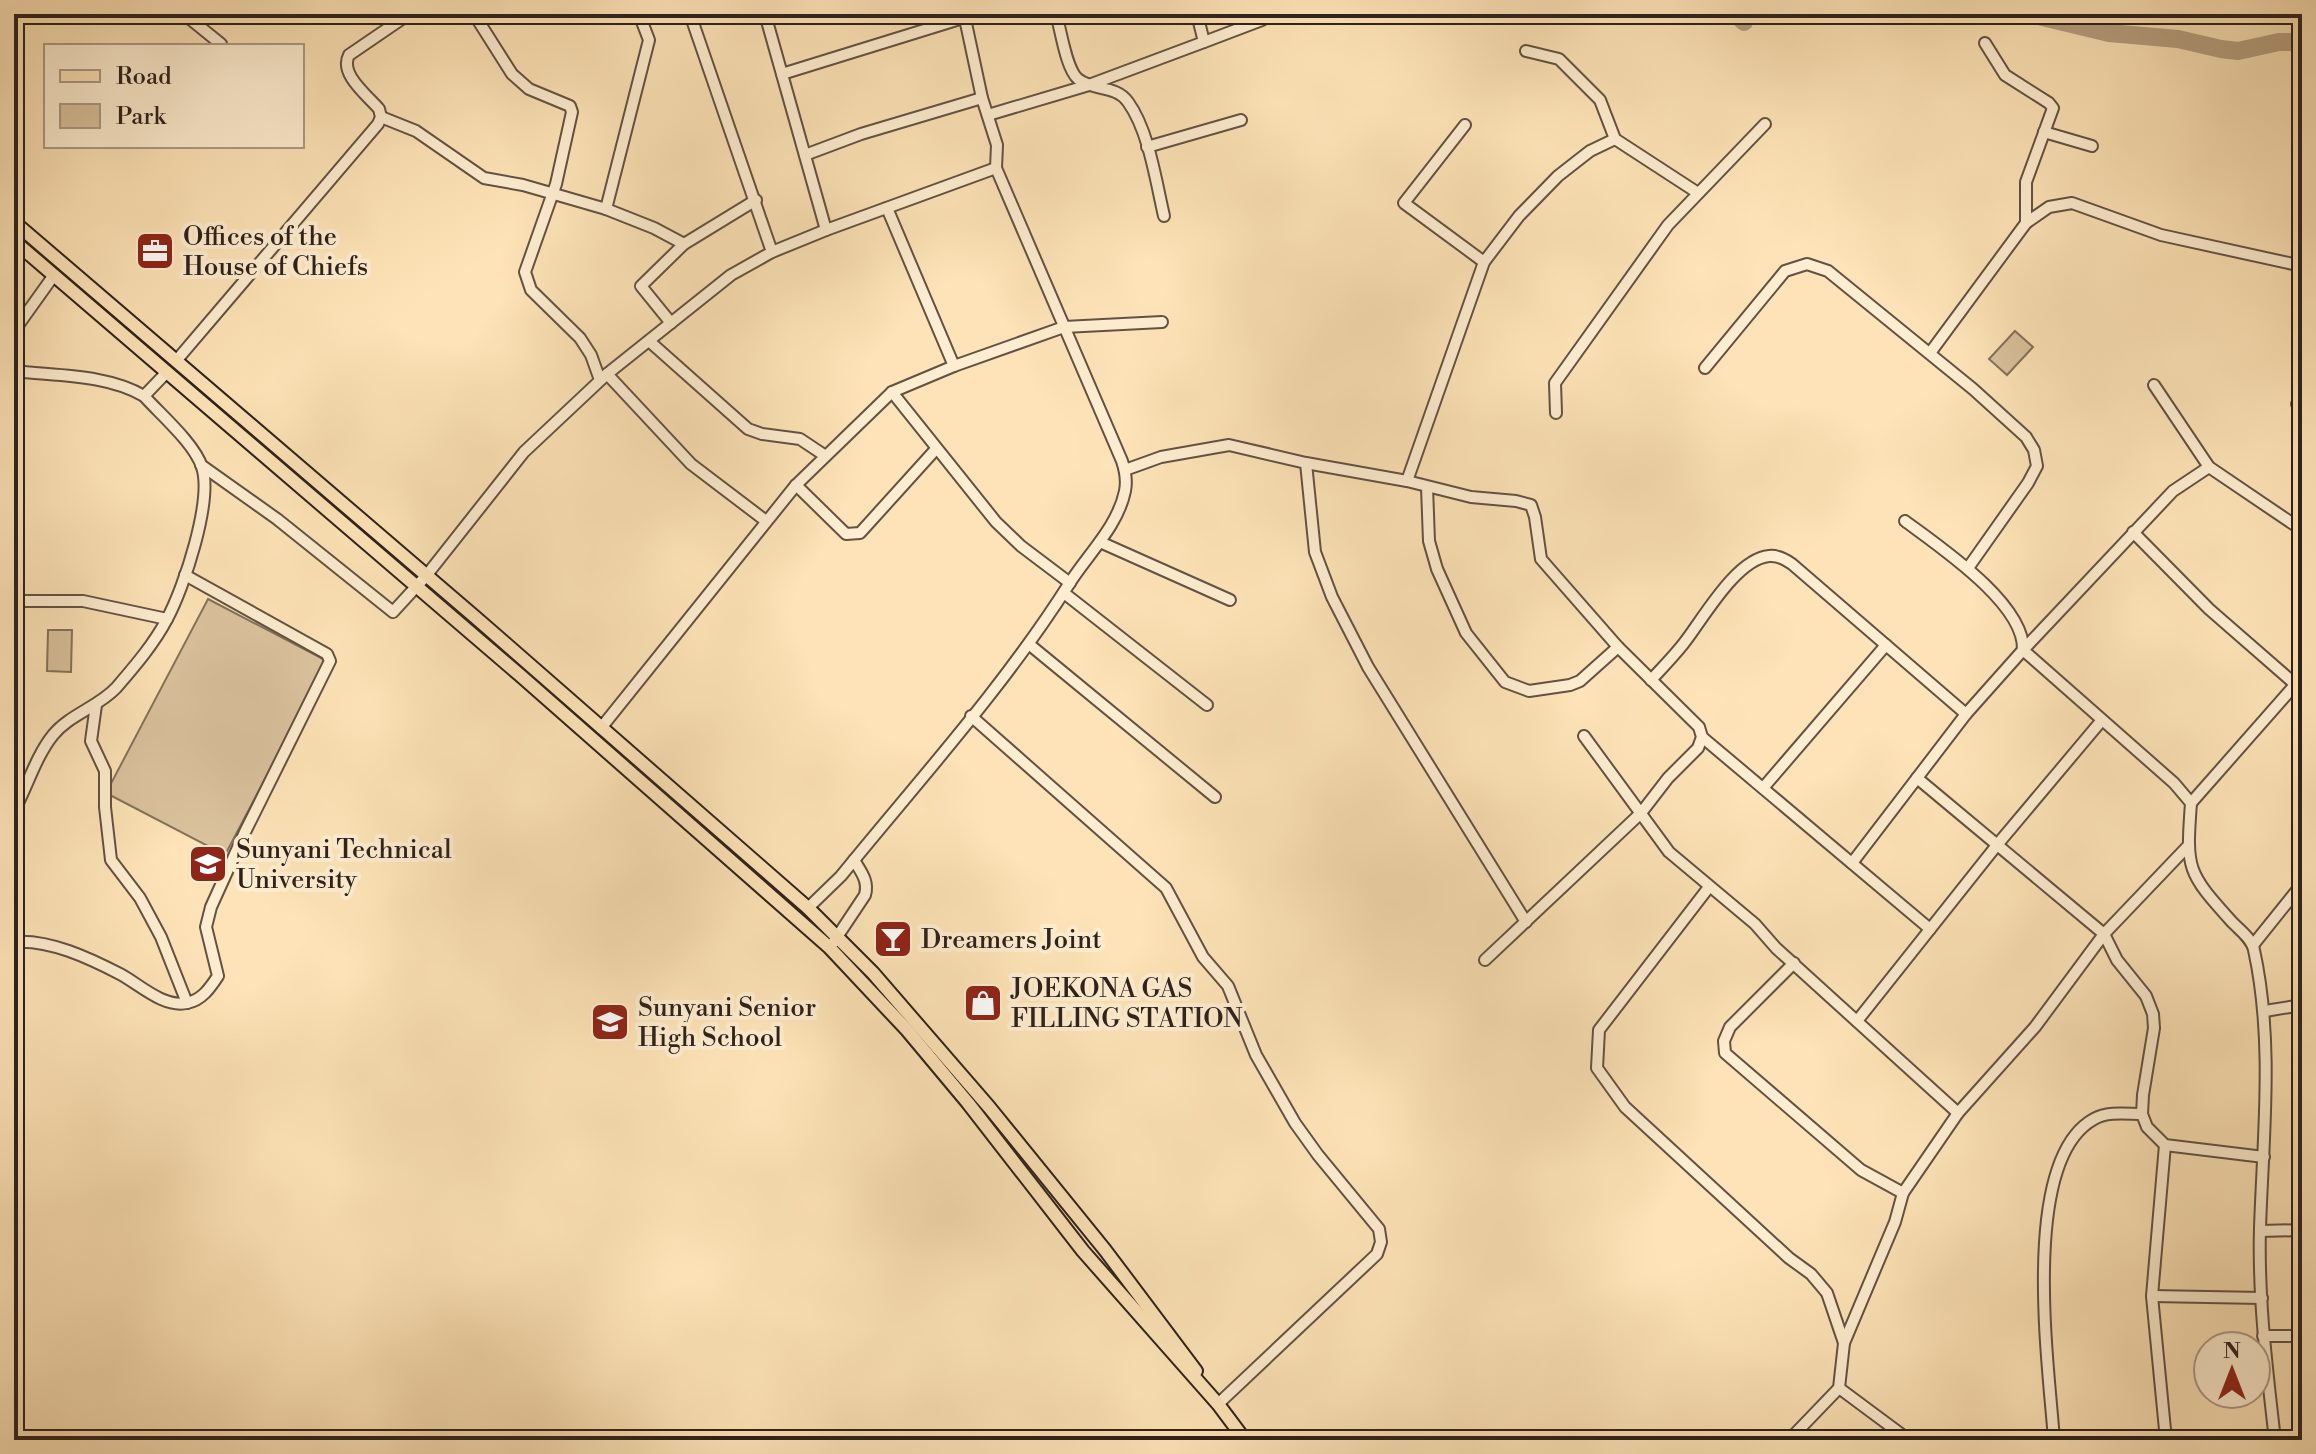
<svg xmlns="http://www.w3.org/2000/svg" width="2316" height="1454" font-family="'Libre Bodoni',serif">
<rect width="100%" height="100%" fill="#fde3b7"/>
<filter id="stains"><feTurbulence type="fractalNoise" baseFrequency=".0025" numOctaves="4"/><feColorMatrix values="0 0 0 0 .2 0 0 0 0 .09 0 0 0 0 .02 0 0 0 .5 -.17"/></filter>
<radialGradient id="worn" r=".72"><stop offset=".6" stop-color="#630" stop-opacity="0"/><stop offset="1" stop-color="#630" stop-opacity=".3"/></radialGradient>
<!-- green -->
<g fill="#dac29d" stroke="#84725c" stroke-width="2">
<path d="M2015 331 2033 347 2007 375 1989 359Z"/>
<path d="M208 599 327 661 225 855 106 793Z"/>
<path d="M48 630H72L71 672 47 671Z"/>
</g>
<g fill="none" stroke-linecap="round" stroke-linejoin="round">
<!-- river -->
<g stroke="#b7a182" stroke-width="18">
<path d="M1736 14 1744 22 1746 14"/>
<path d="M1888 14H1895"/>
<path d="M2030 14 2109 33 2178 39 2221 49 2238 51 2279 42H2302"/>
</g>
<defs>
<g id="minor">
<path d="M184 14 221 44"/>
<path d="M474 14 512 74 529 89 570 106 572 112 556 184 525 272 531 290 580 338 591 355 600 380"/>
<path d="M639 14 649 40 606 209 654 228 684 244"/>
<path d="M690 14 772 252"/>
<path d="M765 14 826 230 996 168 1122 461C1125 470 1127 481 1125 491 1118 526 1088 554 1069 584 1003 688 919 780 841 876L808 908"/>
<path d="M964 14 982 98 997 145 996 168"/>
<path d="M1056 14C1061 30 1066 69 1078 79 1093 91 1116 85 1128 102 1149 131 1156 182 1164 216"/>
<path d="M1204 42 1262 20 1271 14"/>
<path d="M1985 43 2005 75 2049 103 2053 108 2026 182V223"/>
<path d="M1526 51 1559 59 1600 100 1615 139 1698 193"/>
<path d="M782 74 976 14"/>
<path d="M988 115 1089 85 1204 42 1197 14"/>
<path d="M381 117 416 131 484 178 523 185 606 209"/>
<path d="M1465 125 1404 203 1484 262"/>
<path d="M2044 132 2092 146"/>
<path d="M1147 147 1241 120"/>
<path d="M805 155 861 134 982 98"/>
<path d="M887 208 954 366"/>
<path d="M671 323 641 286 684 244 756 200"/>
<path d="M14 331 54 275"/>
<path d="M649 341 748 429 762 434 800 439 824 455"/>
<path d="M1930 353 2026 223 2049 207 2072 203 2161 235 2302 266"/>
<path d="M176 361 378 124 381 117 379 109C367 95 339 74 349 55L409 14"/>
<path d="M1705 368 1785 271 1807 264 1828 271 1973 389 2026 437 2034 450 2037 466 2028 483 1968 568"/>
<path d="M14 371C56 376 107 374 144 396"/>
<path d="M607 374 691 464 766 521"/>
<path d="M2154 385 2209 467 2302 530"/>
<path d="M892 392 996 522 1021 546 1070 583"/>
<path d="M2297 404 2302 408"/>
<path d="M1556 413 1555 383 1668 225 1765 124"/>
<path d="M1306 463 1315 552 1332 597 1368 667 1526 922"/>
<path d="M201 465 277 519 393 612 426 576 524 452 607 374 731 275 772 252 826 230"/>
<path d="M1125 470 1161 457 1229 445 1306 463 1407 481 1471 497 1516 501 1531 505 1535 517 1541 559 1618 647 1699 727 1702 737 1698 748 1668 778 1641 813 1485 960"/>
<path d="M1407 481 1484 262 1519 216 1558 176 1590 151 1615 139"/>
<path d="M796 485 846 534 860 533 936 449"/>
<path d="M1427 487 1429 541 1437 569 1466 633 1505 682 1529 691 1570 685 1580 681 1618 647"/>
<path d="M1905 521C1940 547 2025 604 2023 650"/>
<path d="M2133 532 2209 609 2295 684"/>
<path d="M1100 542 1230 600"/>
<path d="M1064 593 1207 705"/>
<path d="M14 601H83L167 619"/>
<path d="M1030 645 1215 797"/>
<path d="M2023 650 2174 783 2191 803C2186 870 2187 872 2232 922 2240 930 2252 939 2254 950 2274 1041 2263 1136 2260 1228 2258 1299 2267 1370 2275 1440"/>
<path d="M1651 680C1662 668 1674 656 1684 643 1703 619 1736 559 1769 556 1778 555 1785 559 1792 564L1966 714"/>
<path d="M96 705 91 741 105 771V807L111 860 140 898 161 937 187 1003"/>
<path d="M971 716 1166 888 1203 957 1228 986 1256 1055 1295 1123 1318 1155 1379 1229 1381 1242 1377 1254 1218 1404"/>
<path d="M601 728 796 485 892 392 954 366 1064 327 1162 322"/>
<path d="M1584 736 1669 852 1755 924 1776 948 1958 1113"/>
<path d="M1702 737 1930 929"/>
<path d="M1917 778 2104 934 2117 960 2146 996 2153 1014 2154 1028 2143 1095 2142 1114 2147 1127 2165 1145 2264 1157"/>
<path d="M1763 788 1886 645"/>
<path d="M2191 803 2302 677"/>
<path d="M14 811C27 787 36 756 53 735 69 715 98 707 116 688 134 667 154 644 167 619 184 588 213 500 202 467 194 443 161 415 144 396L167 372"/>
<path d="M1852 863 1966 714 2023 650 2173 491 2209 467"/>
<path d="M1709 887 1599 1030 1597 1068 1625 1107 1789 1258 1811 1274 1827 1293 1844 1343"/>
<path d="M14 942C49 939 89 958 120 974 139 984 163 1008 187 1003 202 1000 210 988 218 976L206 927 211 907 245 832 330 661 327 654 185 575"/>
<path d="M833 943 865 895C869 881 861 872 854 860"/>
<path d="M2253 945 2302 884"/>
<path d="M1794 963 1730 1027 1724 1041 1725 1053 1861 1170 1903 1193"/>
<path d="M2265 1011 2302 1005"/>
<path d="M1857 1021 1997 845 2102 720"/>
<path d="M2165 1145 2152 1296 2166 1440"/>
<path d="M2260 1231 2302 1230"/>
<path d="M2152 1296 2262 1298"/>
<path d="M2263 1336H2302"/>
<path d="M1839 1388 1909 1440"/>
<path d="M1789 1440 1839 1388 1844 1343 1895 1222 1903 1193 1958 1113 2035 1027 2104 934 2188 846"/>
<path d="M2054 1440C2049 1367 2019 1160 2094 1119 2108 1111 2127 1114 2142 1114"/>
</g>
<g id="major">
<path d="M14 222 475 617 808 908 873 973 989 1107 1105 1250 1196 1371"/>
<path d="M14 241 521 676 829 947 907 1030 968 1103 1083 1251 1218 1404 1245 1440"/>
</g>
</defs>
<!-- minor casing -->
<use href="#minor" stroke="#625243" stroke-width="14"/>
<!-- major casing -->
<use href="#major" stroke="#2e211c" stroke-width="16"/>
<!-- minor -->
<use href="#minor" stroke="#feedd0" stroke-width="10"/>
<!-- major -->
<use href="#major" stroke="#fde3b7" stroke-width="12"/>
</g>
<!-- icons -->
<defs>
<symbol id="office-square" viewBox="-11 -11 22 22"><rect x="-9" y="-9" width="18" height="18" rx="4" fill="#8f2418" stroke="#feedd0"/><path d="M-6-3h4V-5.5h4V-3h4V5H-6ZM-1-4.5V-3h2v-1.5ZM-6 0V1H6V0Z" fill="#fff"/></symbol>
<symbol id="university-square" viewBox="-11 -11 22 22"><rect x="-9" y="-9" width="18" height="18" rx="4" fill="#8f2418" stroke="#feedd0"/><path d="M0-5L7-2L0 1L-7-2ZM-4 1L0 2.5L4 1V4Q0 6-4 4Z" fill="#fff"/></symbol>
<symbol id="bar-square" viewBox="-11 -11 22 22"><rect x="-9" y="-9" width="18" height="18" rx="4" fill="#8f2418" stroke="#feedd0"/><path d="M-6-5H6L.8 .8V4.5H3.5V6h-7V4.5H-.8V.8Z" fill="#fff"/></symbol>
<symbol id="shop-square" viewBox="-11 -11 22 22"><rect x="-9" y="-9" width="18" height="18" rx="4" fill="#8f2418" stroke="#feedd0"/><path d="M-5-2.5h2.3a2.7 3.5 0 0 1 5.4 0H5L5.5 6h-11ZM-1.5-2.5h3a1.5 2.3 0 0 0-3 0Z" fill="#fff"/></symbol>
<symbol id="school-square" viewBox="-11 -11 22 22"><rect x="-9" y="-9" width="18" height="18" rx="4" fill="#8f2418" stroke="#feedd0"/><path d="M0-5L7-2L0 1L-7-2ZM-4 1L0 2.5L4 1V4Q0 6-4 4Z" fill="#fff"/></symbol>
</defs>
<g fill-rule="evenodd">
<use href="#office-square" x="133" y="229" width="44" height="44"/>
<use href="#university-square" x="186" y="842" width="44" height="44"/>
<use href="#bar-square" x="871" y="917" width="44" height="44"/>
<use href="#shop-square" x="961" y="981" width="44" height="44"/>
<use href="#school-square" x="588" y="1000" width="44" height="44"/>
</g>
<g text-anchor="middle" stroke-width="8" stroke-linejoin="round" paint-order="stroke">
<!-- poi labels -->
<g font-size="26" fill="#2e211c" stroke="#feedd0" text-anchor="start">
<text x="183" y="245">Offices of the<tspan x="183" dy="30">House of Chiefs</tspan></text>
<text x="236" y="858">Sunyani Technical<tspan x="236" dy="30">University</tspan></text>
<text x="921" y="948">Dreamers Joint</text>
<text x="1011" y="997">JOEKONA GAS<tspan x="1011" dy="30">FILLING STATION</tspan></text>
<text x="638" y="1016">Sunyani Senior<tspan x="638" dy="30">High School</tspan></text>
</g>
</g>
<!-- margin -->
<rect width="2316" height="1454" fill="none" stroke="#fde3b7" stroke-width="48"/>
<rect x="16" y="16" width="2284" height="1422" fill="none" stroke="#2e211c" stroke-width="4"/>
<rect x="24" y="24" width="2268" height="1406" fill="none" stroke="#2e211c" stroke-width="2"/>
<!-- legend -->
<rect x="44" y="44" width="260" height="104" fill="#feedd0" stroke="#ab9b88" stroke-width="2"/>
<rect x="60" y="70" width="40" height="12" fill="#fde3b7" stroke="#ab9b88" stroke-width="2"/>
<text x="116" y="84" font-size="24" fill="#2e211c">Road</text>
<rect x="60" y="104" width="40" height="24" fill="#dac29d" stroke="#ab9b88" stroke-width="2"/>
<text x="116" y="124" font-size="24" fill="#2e211c">Park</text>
<!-- north arrow -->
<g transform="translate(2232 1370)"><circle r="38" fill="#feedd0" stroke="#ab9b88" stroke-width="2"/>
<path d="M0-6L14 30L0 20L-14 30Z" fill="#8f2418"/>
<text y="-12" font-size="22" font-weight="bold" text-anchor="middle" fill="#2e211c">N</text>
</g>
<rect width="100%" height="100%" filter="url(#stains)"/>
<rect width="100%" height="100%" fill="url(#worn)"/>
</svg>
